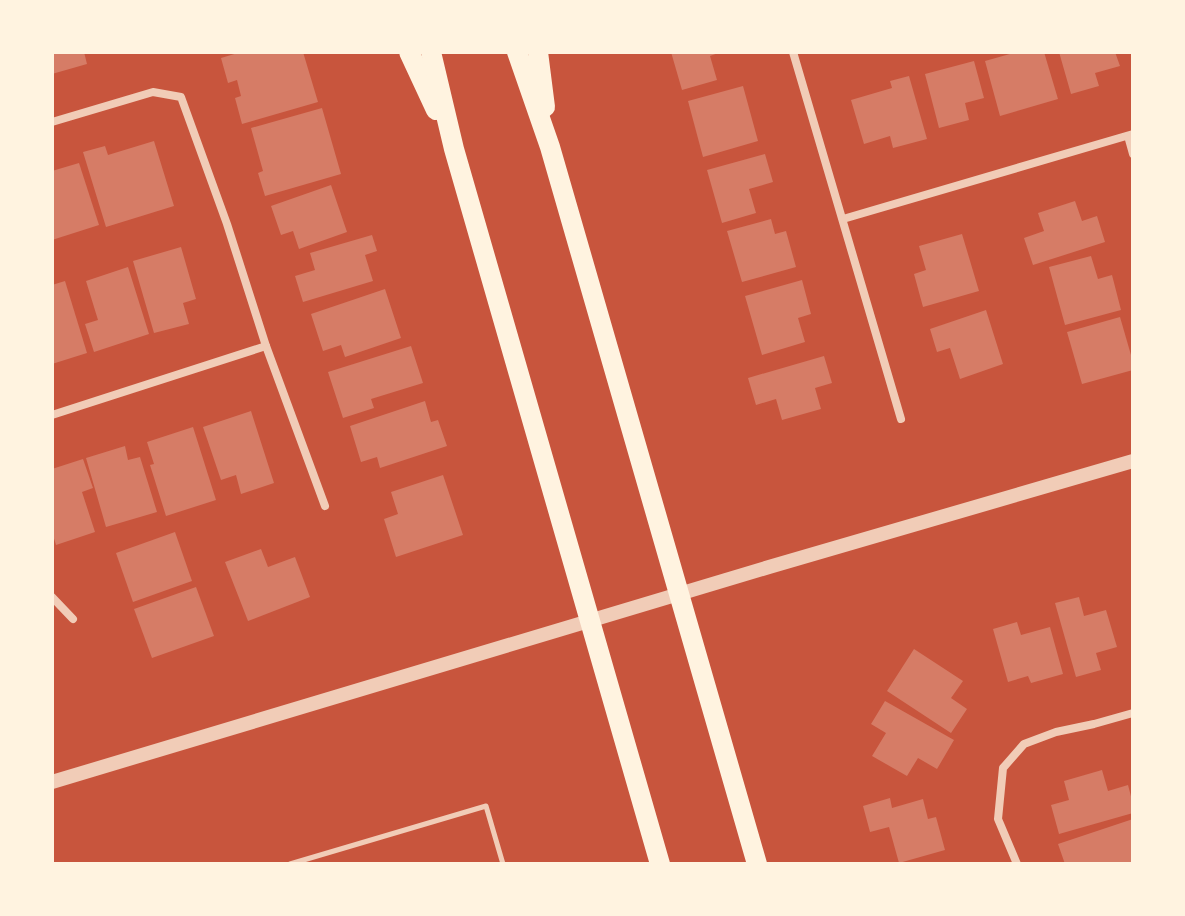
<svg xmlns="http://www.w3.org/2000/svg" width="1185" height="916" font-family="Cabin,sans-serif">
<rect width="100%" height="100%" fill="#c8553d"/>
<!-- building -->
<g fill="#d67c66">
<path d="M52 52H84L87 64 52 74Z"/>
<path d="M241 52H303L318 102 242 124 235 98 241 96 237 80 228 83 221 58Z"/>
<path d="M671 52H721L710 56 717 80 682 90Z"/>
<path d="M1017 52H1044L1058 99 1000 116 985 61Z"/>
<path d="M1059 52H1115L1120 66 1095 73 1099 86 1071 94Z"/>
<path d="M974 61 984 98 965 103 969 120 939 128 925 74Z"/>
<path d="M909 76 927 139 893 148 890 136 864 144 851 100 892 88 890 81Z"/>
<path d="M743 86 758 141 703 157 688 101Z"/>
<path d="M322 108 341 174 265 196 258 173 263 171 251 128Z"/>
<path d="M154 141 174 206 106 227 83 152 105 146 108 155Z"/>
<path d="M765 154 773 182 749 189 756 213 722 223 707 170Z"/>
<path d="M79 163 99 225 52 240V171Z"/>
<path d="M331 185 347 232 299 249 293 231 281 235 271 206Z"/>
<path d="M1075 201 1082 221 1097 216 1105 242 1033 265 1024 238 1044 231 1038 213Z"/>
<path d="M771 219 775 234 786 231 796 267 742 282 727 231Z"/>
<path d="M962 234 979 291 923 307 914 274 926 270 919 246Z"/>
<path d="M372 235 377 251 365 255 373 281 303 302 295 276 315 270 310 253Z"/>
<path d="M181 247 196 299 183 303 189 324 154 333 133 261Z"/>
<path d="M1091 256 1098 279 1112 275 1121 310 1065 325 1049 267Z"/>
<path d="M128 267 149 334 94 352 85 324 98 320 86 281Z"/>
<path d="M802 280 811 314 798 318 805 342 762 355 745 296Z"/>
<path d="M65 281 87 353 52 364V285Z"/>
<path d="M385 289 401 338 345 357 341 345 323 351 311 314Z"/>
<path d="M986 310 1003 364 960 379 950 348 937 352 930 329Z"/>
<path d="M1120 317 1133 362V370L1082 384 1067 332Z"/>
<path d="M411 346 423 383 371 399 374 408 343 418 328 372Z"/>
<path d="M824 356 832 383 815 388 821 409 782 420 776 399 756 405 748 378Z"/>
<path d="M425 401 431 422 438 420 447 446 380 468 377 457 361 462 350 426Z"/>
<path d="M251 411 274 483 241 494 236 475 221 480 203 427Z"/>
<path d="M193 427 216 500 166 516 150 465 154 464 147 442Z"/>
<path d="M125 446 128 460 140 457 157 512 106 527 86 458Z"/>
<path d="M83 459 93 488 82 492 95 532 56 545 52 532V469Z"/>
<path d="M443 475 463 535 396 557 384 519 398 514 391 492Z"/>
<path d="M175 532 192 581 133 602 116 553Z"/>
<path d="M261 549 268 567 295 557 310 597 248 621 225 562Z"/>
<path d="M196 587 214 636 152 658 134 609Z"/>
<path d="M1079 597 1084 616 1106 610 1117 647 1096 653 1101 670 1076 677 1055 603Z"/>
<path d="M1017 622 1021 635 1050 627 1063 674 1031 683 1028 676 1008 682 993 629Z"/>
<path d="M914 649 963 681 951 698 967 709 951 733 887 691Z"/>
<path d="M885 701 954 740 937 769 918 758 907 776 872 756 886 733 871 724Z"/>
<path d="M1102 770 1108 791 1128 785 1133 804V813L1059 834 1051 805 1069 800 1064 781Z"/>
<path d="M890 798 892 808 923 799 928 819 936 817 945 850 899 863 889 827 870 832 863 806Z"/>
<path d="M1133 819V851H1131L1133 864H1065L1058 844Z"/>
</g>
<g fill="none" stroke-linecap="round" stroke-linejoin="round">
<!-- service -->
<path stroke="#f1ccb7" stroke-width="5" d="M290 864 486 806 503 864"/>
<!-- minor -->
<g stroke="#f1ccb7" stroke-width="8">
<path d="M793 52 901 419"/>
<path d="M52 122 153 92 181 97 227 224 266 346 325 506"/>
<path d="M1128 136 1133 154"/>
<path d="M843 219 1133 134"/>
<path d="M52 415 266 346"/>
<path d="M52 597 73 619"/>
<path d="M1017 864 998 819 1003 768 1024 744 1056 732 1094 724 1133 713"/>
</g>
<!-- tertiary -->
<path stroke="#f1ccb7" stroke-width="14" d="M52 782 769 567 1133 461"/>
<!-- motorway -->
<g stroke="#fff3e0" stroke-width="20">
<path d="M409 52 436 110"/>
<path d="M431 52 454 149 660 864"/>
<path d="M517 52 550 147 757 864"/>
<path d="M538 52 545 107"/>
</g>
</g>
<!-- border -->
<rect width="1185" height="916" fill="none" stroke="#fff3e0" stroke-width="108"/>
</svg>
